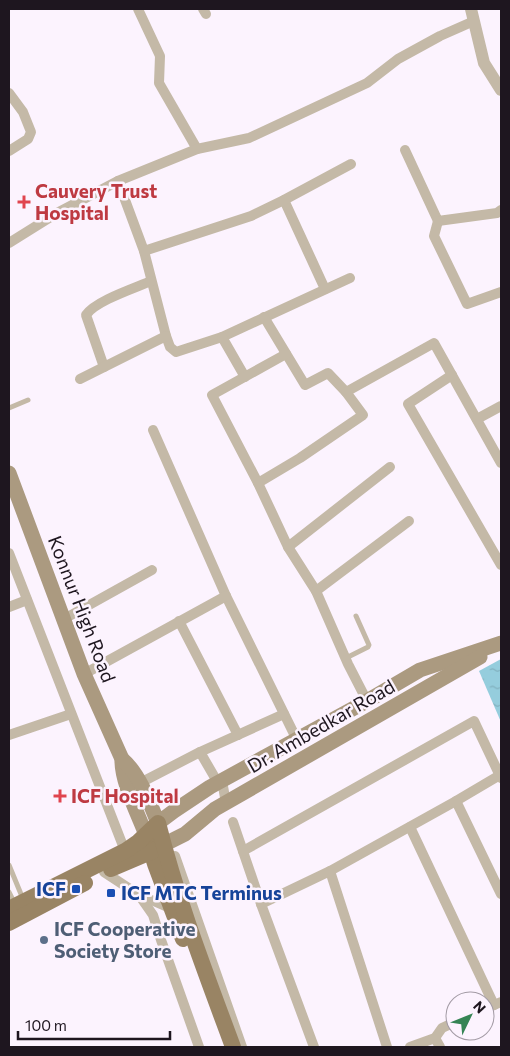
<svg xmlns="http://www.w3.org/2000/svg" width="510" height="1056" font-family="Commissioner,sans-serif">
<defs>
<pattern id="water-ripples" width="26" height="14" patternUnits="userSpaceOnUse" patternTransform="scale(1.25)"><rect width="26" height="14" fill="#95cddd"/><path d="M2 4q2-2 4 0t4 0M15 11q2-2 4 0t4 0" fill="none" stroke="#80afbd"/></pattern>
</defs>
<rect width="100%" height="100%" fill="#fcf3fe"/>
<!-- water -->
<path fill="url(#water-ripples)" d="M501 659V722L479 671Z"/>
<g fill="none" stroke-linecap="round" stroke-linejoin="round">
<!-- service -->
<g stroke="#c4b9a7" stroke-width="5">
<path d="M9 408 28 400"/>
<path d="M346 658 368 647 369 645 356 616"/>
<path d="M9 865 23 899"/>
<path d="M9 892 14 902"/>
</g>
<!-- minor -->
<g stroke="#c4b9a7" stroke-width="10">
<path d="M138 9 160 56 159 83 197 149"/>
<path d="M203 9 206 14"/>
<path d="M9 93 23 112 31 132 28 139 9 151"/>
<path d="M405 150 438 221 497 213 501 210"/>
<path d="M118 181 144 251 166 336 170 347 176 352 222 337 350 278"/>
<path d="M284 200 325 289"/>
<path d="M438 221 434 236 467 304 501 292"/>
<path d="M9 243 57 213 118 181 197 149 249 138 367 83 398 59 440 36 474 21"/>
<path d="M144 251 251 216 284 200 351 164"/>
<path d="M264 317 305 385 328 373 346 392 363 415 300 458 258 483 288 547 316 591 348 664 367 701"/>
<path d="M222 337 245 377"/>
<path d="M104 367 86 315C95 301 135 288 151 281"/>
<path d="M452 375 408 404 501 565"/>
<path d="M80 379 166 336"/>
<path d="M346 392 434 343 501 463"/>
<path d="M477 419 501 406"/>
<path d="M153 430 226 596 297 740"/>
<path d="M258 483 212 395 286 354"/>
<path d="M288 547 390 467"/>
<path d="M9 553 125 851"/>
<path d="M316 591 409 521"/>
<path d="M9 607 27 600"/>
<path d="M64 619 152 570"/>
<path d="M179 621 238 735"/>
<path d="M84 674 226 596"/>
<path d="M9 735 71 714"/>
<path d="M200 752 218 783"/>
<path d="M222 781 226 803"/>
<path d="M140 783 200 752 284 714"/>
<path d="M456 801 501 894"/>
<path d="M233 822 261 904 314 1047"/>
<path d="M410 827 494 1005"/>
<path d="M243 851 474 721 501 778"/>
<path d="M175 856 242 1047"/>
<path d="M330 871 387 1047"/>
<path d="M104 872 139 895 153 915 161 940 199 1047"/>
<path d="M140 895 172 909"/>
<path d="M261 904 330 871 456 801 500 775"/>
<path d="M485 1009 501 1002"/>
<path d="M435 1038 440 1047"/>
<path d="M410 1047 435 1038 442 1028 455 1022"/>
</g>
<!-- tertiary -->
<path stroke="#c4b9a7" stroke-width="12" d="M471 9 484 63 501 90"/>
<!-- secondary -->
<g stroke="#ab9a80" stroke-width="15">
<path d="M9 473 84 674 122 759C121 781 138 814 146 835"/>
<path d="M122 759C139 773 150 803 158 823L174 811 210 787 367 701 420 670 501 643"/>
<path d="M163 845 185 834 215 809 480 657"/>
</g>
<!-- primary -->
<g stroke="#998464" stroke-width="16">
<path d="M146 835 155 864 183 939"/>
<path d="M111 869 151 852 159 847"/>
<path d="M9 909 125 851 138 842 158 823C177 899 206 974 233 1047"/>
<path d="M9 923 85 883"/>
</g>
</g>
<!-- markers -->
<g fill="#e0444e" stroke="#fcf3fe" stroke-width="2">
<path d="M21.5 194.5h5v5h5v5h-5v5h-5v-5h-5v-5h5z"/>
<path d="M57.5 788.5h5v5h5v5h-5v5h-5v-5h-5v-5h5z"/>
</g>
<g fill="#1a4fb4" stroke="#fcf3fe" stroke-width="2">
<rect x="71" y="884" width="10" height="10" rx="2.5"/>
<rect x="106" y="888" width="10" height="10" rx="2.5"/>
</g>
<circle fill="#5c6f8a" stroke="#fcf3fe" stroke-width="2" cx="44" cy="940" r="5"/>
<g text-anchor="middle" stroke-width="5" stroke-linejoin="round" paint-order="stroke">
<!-- health labels -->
<g font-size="19" font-weight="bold" fill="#be3a42" stroke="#fcf3fe" text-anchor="start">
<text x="35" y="198">Cauvery Trust<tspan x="35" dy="22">Hospital</tspan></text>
<text x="71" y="803">ICF Hospital</text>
</g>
<!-- street labels -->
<g font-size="19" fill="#1e161f" stroke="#fcf3fe">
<text transform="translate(82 609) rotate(69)" y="7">Konnur High Road</text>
<text transform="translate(321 726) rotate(-30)" y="7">Dr. Ambedkar Road</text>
</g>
<!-- transit labels -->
<g font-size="19" font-weight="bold" fill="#164399" stroke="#fcf3fe" text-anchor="end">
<text x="66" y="896">ICF</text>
<text x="121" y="900" text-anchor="start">ICF MTC Terminus</text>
</g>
<!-- service labels -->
<g font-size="19" font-weight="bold" fill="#4e5e75" stroke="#fcf3fe" text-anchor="start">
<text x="54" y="936">ICF Cooperative<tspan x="54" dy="22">Society Store</tspan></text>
</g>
</g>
<!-- border -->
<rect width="510" height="1056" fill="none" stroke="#1e161f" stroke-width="20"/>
<!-- north arrow -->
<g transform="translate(470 1016) rotate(47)"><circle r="24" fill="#fcf3fe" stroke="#a39ba5"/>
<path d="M0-4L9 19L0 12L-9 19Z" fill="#358454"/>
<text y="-8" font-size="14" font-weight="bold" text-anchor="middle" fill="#1e161f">N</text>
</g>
<!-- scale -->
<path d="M18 1031v8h152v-8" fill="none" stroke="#1e161f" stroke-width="2.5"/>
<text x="25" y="1031" font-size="15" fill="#1e161f" stroke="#fcf3fe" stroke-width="4" paint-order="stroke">100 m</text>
</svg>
